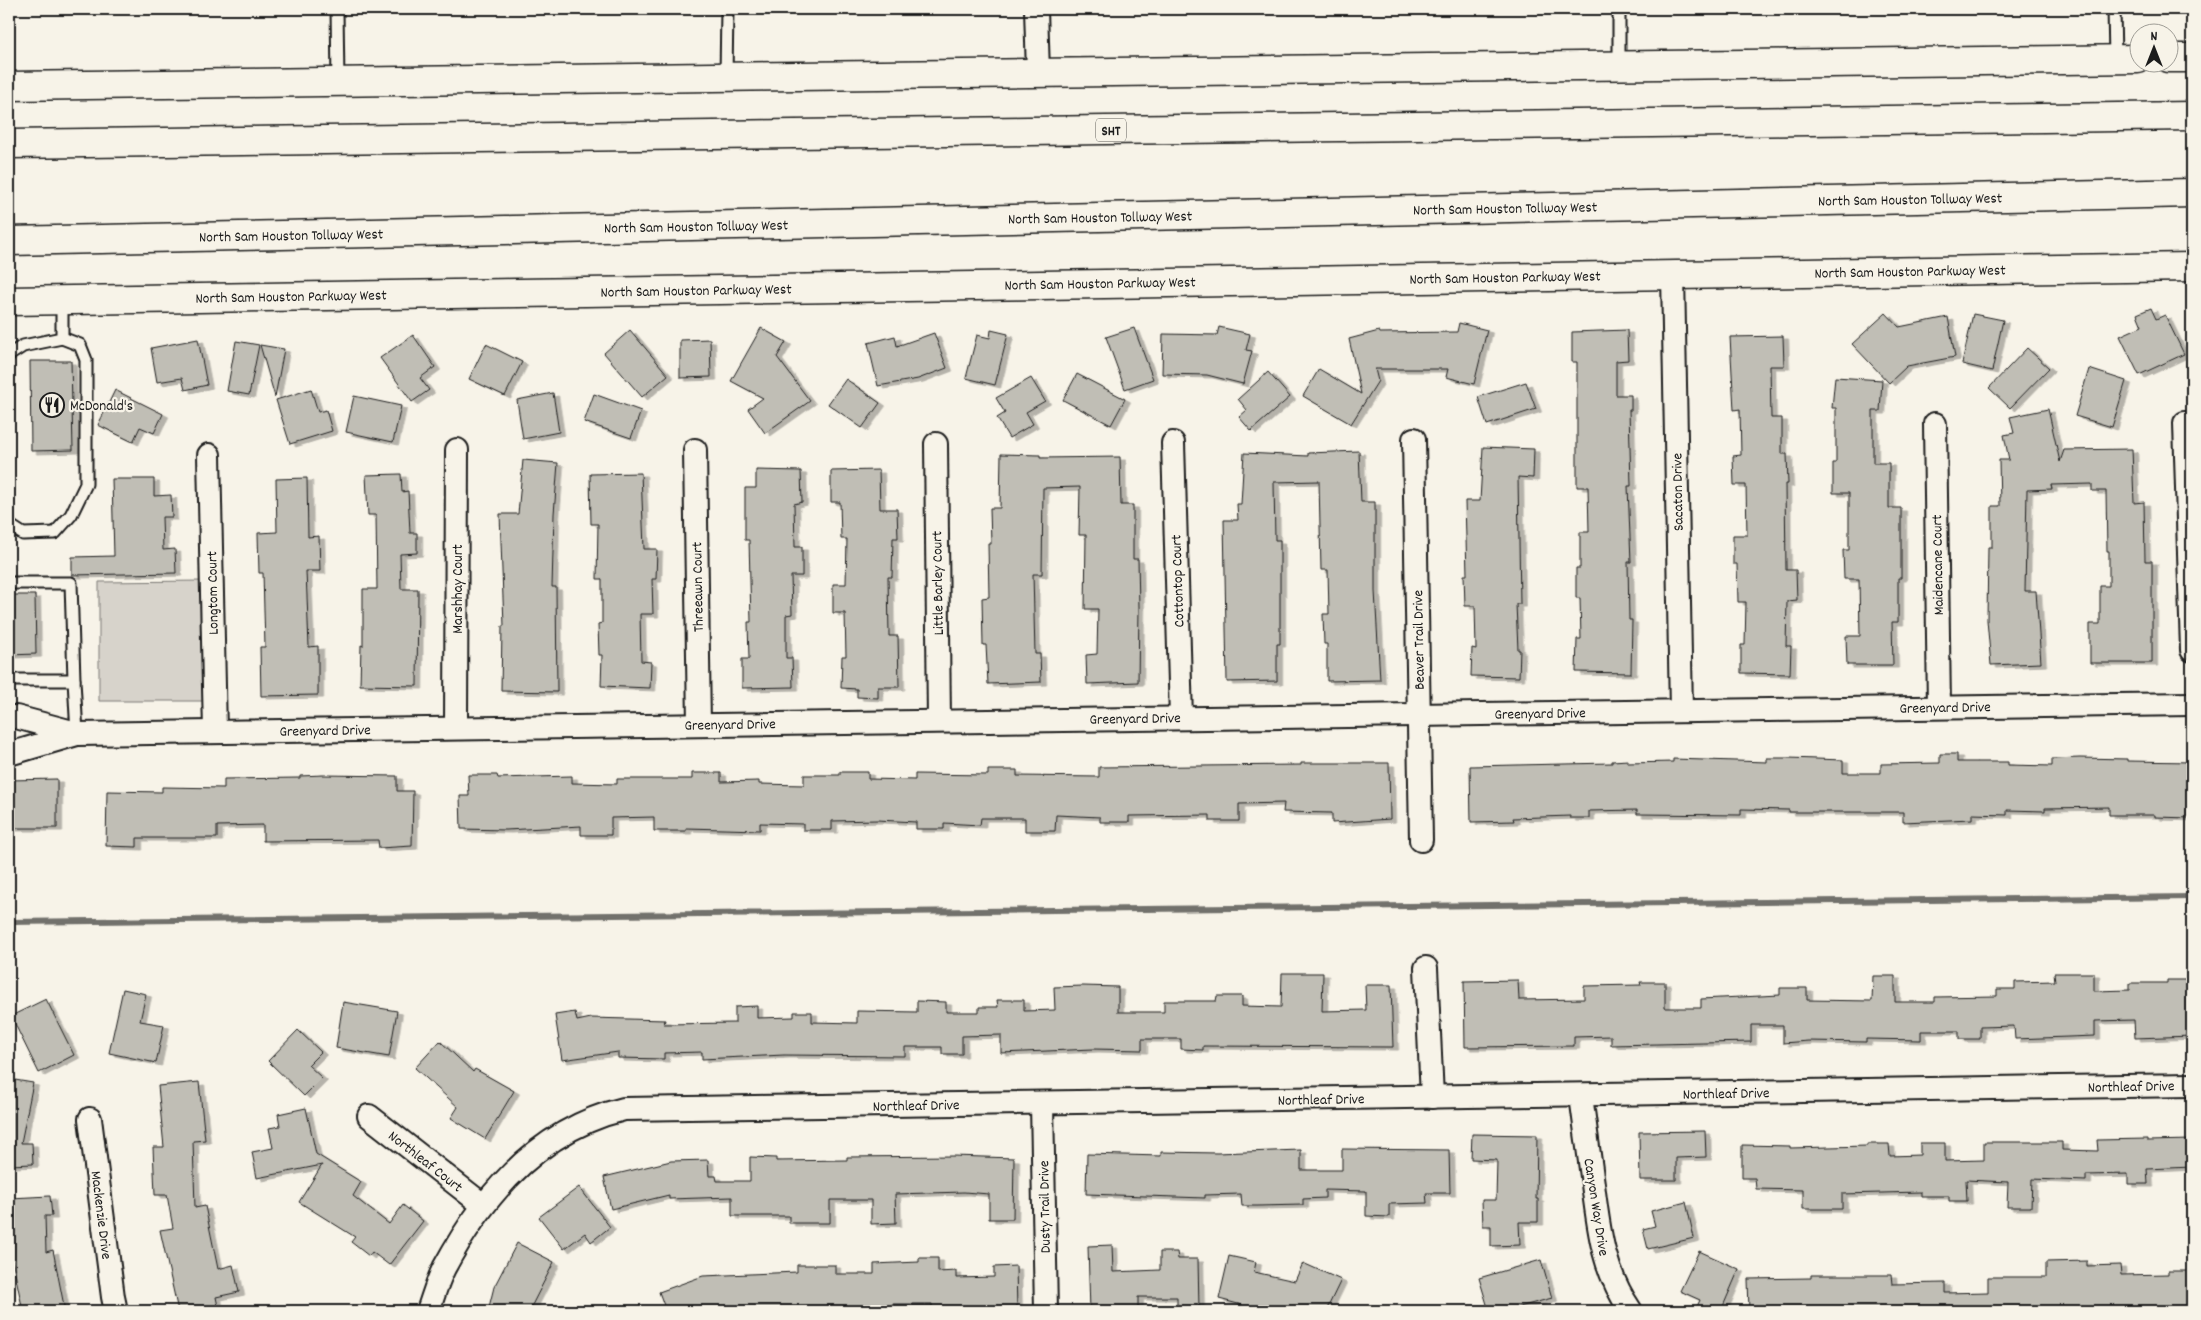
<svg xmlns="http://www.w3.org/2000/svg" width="2201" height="1320" font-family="Dekko,sans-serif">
<defs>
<filter id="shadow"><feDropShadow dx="5.5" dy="3" stdDeviation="0" flood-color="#0004"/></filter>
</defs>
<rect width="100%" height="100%" fill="#f7f3e8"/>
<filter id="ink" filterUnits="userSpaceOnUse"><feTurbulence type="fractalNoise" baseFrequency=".02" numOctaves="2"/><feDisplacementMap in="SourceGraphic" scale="10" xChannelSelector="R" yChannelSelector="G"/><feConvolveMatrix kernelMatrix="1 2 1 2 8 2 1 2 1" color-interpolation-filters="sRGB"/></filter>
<g filter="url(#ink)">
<!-- green -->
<path fill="#d7d3cb" stroke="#7a7874" d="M203 581V701H99V582Z"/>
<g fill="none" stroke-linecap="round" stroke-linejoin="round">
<!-- stream -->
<path stroke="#72716c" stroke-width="6" d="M9 922 2192 897"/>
</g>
<!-- building -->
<g fill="#c0beb5" stroke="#1c1c1c" filter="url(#shadow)">
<path d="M2151 308 2156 319 2165 315 2184 354 2139 375 2120 336 2142 326 2137 314Z"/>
<path d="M1886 313 1899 327 1948 317 1955 357 1907 366 1889 383 1852 344Z"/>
<path d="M1973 314 2003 320 1992 371 1962 364Z"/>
<path d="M1459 323 1487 330 1474 384 1446 377 1448 369H1375L1378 381 1351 424 1303 396 1319 369 1361 394 1349 339 1379 331 1380 333 1457 332Z"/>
<path d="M1219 327 1250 334 1246 350 1252 351 1243 384 1207 375 1162 374 1163 334 1217 335Z"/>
<path d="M761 328 786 342 777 357 810 401 765 433 748 409 763 398 731 381Z"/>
<path d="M1134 328 1153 379 1125 389 1106 337Z"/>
<path d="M630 330 668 375 642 397 604 353Z"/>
<path d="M991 330 1008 334 995 385 966 378 977 335 990 338Z"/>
<path d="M1627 330 1628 360 1616 361V395H1631V410H1629L1631 486H1628L1631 562H1628L1629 620H1632L1631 673 1576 672 1577 639H1581L1580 598H1576V568H1580V532H1589L1588 487H1577V362H1572V332Z"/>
<path d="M934 333 947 368 918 379 878 386 868 343 895 336 897 346Z"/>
<path d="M413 335 435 367 420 378 429 390 412 402 380 358Z"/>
<path d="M1783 336 1784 366H1770L1771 418H1782V454H1787L1788 484H1785L1786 570H1796L1797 600 1787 601 1786 646H1791L1790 674 1741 673V645H1745L1746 602H1738L1737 564H1733V535H1747L1746 485H1734L1733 456 1741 455 1740 409 1734 410 1730 337Z"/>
<path d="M198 339 207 385 185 390 182 378 157 382 151 348Z"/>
<path d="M710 339 711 377 680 378V340Z"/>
<path d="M236 341 259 345 249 395 227 391Z"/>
<path d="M486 344 522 362 505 396 469 379Z"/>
<path d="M260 345 284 349 275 397Z"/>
<path d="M2027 348 2049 368 2010 408 1989 388Z"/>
<path d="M30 361H71L73 450 31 451Z"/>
<path d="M2089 369 2126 381 2112 427 2075 416Z"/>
<path d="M1268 372 1290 397 1251 431 1239 417 1247 410 1238 399Z"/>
<path d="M1077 374 1125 399 1111 425 1063 400Z"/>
<path d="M1835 377 1882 380 1880 411H1873V463H1889V508H1901V578H1898V622H1892L1893 665H1847L1846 636H1860L1859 579H1844L1843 550H1849V493H1833V463H1836V408H1832Z"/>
<path d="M1031 378 1045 401 1026 412 1033 424 1009 438 997 418 1005 413 996 398Z"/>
<path d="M846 379 880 403 862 428 828 404Z"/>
<path d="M1526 382 1536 409 1487 425 1478 397Z"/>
<path d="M311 389 318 412 326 410 332 431 290 444 276 400Z"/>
<path d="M115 390 163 414 154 433 140 427 133 442 98 425Z"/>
<path d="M553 393 559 432 523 439 517 400Z"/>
<path d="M594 394 641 411 631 438 584 422Z"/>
<path d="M354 396 401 406 393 442 346 432Z"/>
<path d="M2048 409 2060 462 2064 450 2132 449 2134 503 2144 502 2145 561H2152V663H2090V624H2100V586H2109V551H2107L2106 491H2092V484L2051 485 2052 489 2027 490 2025 591H2036L2041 663 1991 665 1987 620 1988 547H1992V506H2000L1999 460H2009L2004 435 2014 433 2010 417Z"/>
<path d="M1483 447 1534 449 1533 478 1518 477 1520 604H1516L1518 650H1520L1519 677 1471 676 1472 648 1476 649 1475 606H1465L1464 575H1467L1465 501H1480Z"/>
<path d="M1359 451 1361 502H1375V591L1380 680 1327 681V644H1324L1323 614H1329L1328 570H1321L1319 481 1274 482 1275 540H1280V644H1277V681L1227 682 1224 520H1238L1237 504H1241L1244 453 1308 456V453Z"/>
<path d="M1001 454 1040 455V458L1120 457 1121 505H1133V559H1138L1139 608 1138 682 1087 684 1086 655 1097 654 1098 609H1085L1086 535H1079L1080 487 1043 488 1042 574H1033L1035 654H1040L1041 682 988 684 986 645H983L982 598 989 597 988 544H991L990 508H1000Z"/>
<path d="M523 460 558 463 554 514 552 587H556L557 692 501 691 502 626H504L500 514H518Z"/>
<path d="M756 470 801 471 802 502 794 504 795 547H802V576H791L792 614 786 615V658H792L793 687 742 688V659H749L748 622H751L749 540H745V488H756Z"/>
<path d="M879 470 880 509H897L898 538H893L892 577H888L889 636H898L899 687H878V698L857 697V689L841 688 842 656H846L845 613H833V584H846L847 539H841L840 502H831V471Z"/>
<path d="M641 473 644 549H657L656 579H652L653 614H640L641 661 651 662 650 688 601 686 602 655H599L598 624 602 623V579H597L598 524H591L590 474Z"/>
<path d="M401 474 402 492 408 491 410 533H417V553L400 554 401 589H418L417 686 360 685 361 645 363 646V589H377L376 515H368L366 475Z"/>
<path d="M307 478 308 537 319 536 320 571H306L309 647 318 646V695L261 696 260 647H265L263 573H259L258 533 277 532 276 479Z"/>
<path d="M112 479H154V496L171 495 172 517H162L163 550 175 549 176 573 72 575V557L114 556Z"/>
<path d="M9 595H35L36 654 9 655Z"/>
<path d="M1940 754H1957V762H2008V765L2052 766V759L2080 758 2127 759V761L2192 762V818L2155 817V815H2109V807L2045 808V811L2007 810V815L1972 814V819L1903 822V812H1789V810L1741 809V815L1637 814V810L1589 811V818H1570V816L1513 818 1514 821 1471 822 1470 766 1612 763V761L1628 760V763L1673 762V759L1767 762V758H1789L1843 760V773H1881V764L1940 763Z"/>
<path d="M1301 763H1389L1390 819 1332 823V813L1283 812 1284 803 1239 804V821H1210V815L1129 816V822H1100V817L1056 815 1055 831H1025V818H981L980 825 944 823V829H916V822L877 820 832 821V830H803V824L760 823V830L686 828V831H654V817L611 818V835H581V826L506 830 461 829 460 796H469L468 775H497L498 778 572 776V783L617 784V779H692V773H721V782L759 781V784L804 785V775H840V772H868V779L915 780V774L988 775V770H1017V776L1099 777V767L1301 765Z"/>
<path d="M323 775 397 776V791H413L412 846 379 848 378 840 263 841V825L217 826V838H137V847L106 846 107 791 162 792V787L224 788V779L300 778V776Z"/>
<path d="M57 779V828H9V780Z"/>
<path d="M1282 973H1323L1322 1011 1366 1010 1365 985H1391L1393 1047 1203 1046V1050L1181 1049V1039H1142V1050L1093 1049 1001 1053V1035L962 1036V1054H942V1047H905V1056L784 1055 702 1059V1052L664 1053V1059L618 1058V1052L562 1060 555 1015 575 1012 577 1021 591 1018 665 1020 664 1024 735 1023V1007L757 1006V1018L794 1017V1012H812V1022L857 1023V1011L917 1012V1001L946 1002V1012H979V1007H998L997 1000H1024V1011L1055 1010 1054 987 1083 986 1118 987V1012H1164V1001H1216L1217 996H1242V1006L1281 1007Z"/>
<path d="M2054 973H2094V991L2130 990V983H2167V980H2192V1036L2135 1038 2134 1020 2095 1021V1036L2015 1039 2014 1026 1980 1027V1039H1959V1031H1921V1040L1866 1039V1042L1808 1041 1783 1043V1025H1751V1042L1611 1045V1036L1574 1037V1046L1465 1047 1464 981 1518 980 1519 1000 1584 999V986L1641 985 1640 982H1665V1008H1701V999L1780 995V988H1807V1000L1872 1001 1873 976H1895V1002H1935V997L1997 996V989H2015V982L2055 981Z"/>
<path d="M123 989 146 994 140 1021 164 1025 156 1063 109 1053Z"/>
<path d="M46 999 74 1055 39 1073 11 1016Z"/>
<path d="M343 1002 397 1011 389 1057 336 1048Z"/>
<path d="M298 1030 321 1052 308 1065 322 1078 304 1096 268 1061Z"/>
<path d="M440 1041 473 1072 475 1069 514 1091 485 1139 451 1118 458 1107 415 1068Z"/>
<path d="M9 1079 33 1083 21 1143H32L33 1164 9 1165Z"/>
<path d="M199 1082 205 1140 193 1141 195 1208 205 1206 218 1269 233 1265 239 1292 216 1297 219 1311H178L160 1230 173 1228 167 1195H155L153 1147H164L158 1086Z"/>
<path d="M306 1108 316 1154 361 1182 353 1196 389 1224 403 1205 423 1221 389 1265 372 1252 369 1256 351 1242 355 1237 299 1202 322 1165 257 1178 252 1152 273 1148 269 1128 280 1126 278 1114Z"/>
<path d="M1705 1131 1706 1157 1676 1158V1180H1640L1639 1132Z"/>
<path d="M1472 1134 1537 1135 1536 1199H1538V1222H1519L1520 1245 1491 1246V1226H1483L1482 1200H1496L1497 1160 1471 1159Z"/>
<path d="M2147 1139V1141L2192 1140V1167L2147 1169 2148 1184H2128V1174L2086 1175V1181L2032 1179 2031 1207H2007L2008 1182 1966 1180 1967 1201H1949V1196H1921V1192L1842 1194V1209H1803V1190L1756 1189 1755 1178H1742V1145L1790 1146V1148L1867 1146V1144H1889L1890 1156 1920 1155V1143H1945V1161L1984 1160V1142H2062V1150L2098 1151 2097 1140Z"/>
<path d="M1342 1149 1449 1150 1450 1193H1426L1427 1203 1389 1204V1217L1366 1216V1191L1325 1190V1198L1303 1199V1205L1258 1206H1242L1241 1194 1205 1195V1198L1086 1194 1087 1154 1161 1156V1152L1217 1153 1301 1150V1170H1342Z"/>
<path d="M953 1156 1014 1158 1013 1219H989V1194L964 1192 895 1194 896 1223 871 1224V1200H830V1223H789V1216H732V1197L669 1199V1195L611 1209 604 1177 671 1161 708 1160 709 1176H716L717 1181H750V1157L776 1158V1161L847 1160V1157Z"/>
<path d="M579 1187 610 1227 591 1242 585 1233 564 1249 539 1217Z"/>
<path d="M50 1196 52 1216H45L46 1252 53 1250 65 1311H23L12 1259 10 1198Z"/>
<path d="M1686 1202 1694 1238 1648 1249 1643 1229 1655 1226 1651 1211Z"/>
<path d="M517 1243 554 1262 529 1311H488L494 1287Z"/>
<path d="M1112 1245 1113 1272 1160 1270V1252H1177L1178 1259H1198L1199 1309 1177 1310V1297H1138V1310L1090 1311 1088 1246Z"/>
<path d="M1699 1251 1739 1269 1721 1311H1695L1700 1300 1680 1291Z"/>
<path d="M1229 1256 1256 1262 1254 1272 1295 1281 1303 1263 1341 1280 1326 1311H1240L1242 1305 1219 1299Z"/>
<path d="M919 1258H938V1272L956 1271V1278L994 1277V1267L1016 1266 1017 1311H932V1304H892L893 1311H666L659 1292 703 1276 797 1272V1265H835V1274H874V1264L919 1262Z"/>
<path d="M1541 1260 1552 1298 1505 1311H1489L1479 1278Z"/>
<path d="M2087 1261V1266L2120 1265 2121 1275 2168 1274V1271H2190L2192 1311H1749L1748 1279 1811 1278V1275H1891L1892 1284 1945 1283V1293L1988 1292V1277H2046V1262Z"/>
</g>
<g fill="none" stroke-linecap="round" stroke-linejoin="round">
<defs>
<g id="service">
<path d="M337 9 338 83"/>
<path d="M2114 9 2115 59"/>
<path d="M1619 66V9"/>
<path d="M726 77 727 9"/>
<path d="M9 355 23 346 62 338V300"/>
<path d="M9 525 23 534 55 533 71 515 86 484V360L80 345 62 338"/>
<path d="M9 583H71L74 680"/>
<path d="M9 680H74L77 734"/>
</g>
<g id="minor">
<path d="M1036 9 1038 73"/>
<path d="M1673 274 1681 711"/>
<path d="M2185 423 2192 650"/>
<path d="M1935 424 1939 707"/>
<path d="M1414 439 1421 840"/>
<path d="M1173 443 1181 718"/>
<path d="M936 444 939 721"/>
<path d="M695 450 699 725"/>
<path d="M209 455 215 732"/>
<path d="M9 717H16L76 733"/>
<path d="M456 728 457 450"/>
<path d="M9 754 77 734 2192 704"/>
<path d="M1426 968 1432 1097"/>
<path d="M1581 1096C1585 1125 1589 1155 1593 1184 1599 1232 1603 1270 1631 1311"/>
<path d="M1042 1104 1046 1311"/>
<path d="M369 1116 483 1205"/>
<path d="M90 1119 113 1297 116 1311"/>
<path d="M428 1311C433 1297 437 1282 444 1268 483 1195 540 1129 624 1109 1146 1102 1669 1095 2192 1085"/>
</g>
<g id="secondary">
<path d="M2168 58H2192"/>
<path d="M9 86 2138 59"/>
<path d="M9 301 2192 267"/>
</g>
<g id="motorway">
<path d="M9 144 2192 116"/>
<path d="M9 241 2192 193"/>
</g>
</defs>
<!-- service casing -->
<use href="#service" stroke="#1c1c1c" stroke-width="15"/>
<!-- minor casing -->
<use href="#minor" stroke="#1c1c1c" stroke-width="26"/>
<!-- secondary casing -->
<use href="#secondary" stroke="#1c1c1c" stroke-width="31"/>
<!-- motorway casing -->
<use href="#motorway" stroke="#1c1c1c" stroke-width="31"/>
<!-- service -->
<use href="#service" stroke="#f7f3e8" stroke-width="11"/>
<!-- minor -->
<use href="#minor" stroke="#f7f3e8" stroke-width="22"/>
<!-- secondary -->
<use href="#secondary" stroke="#f7f3e8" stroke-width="28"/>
<!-- motorway -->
<use href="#motorway" stroke="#f7f3e8" stroke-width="28"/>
</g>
</g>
<!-- icons -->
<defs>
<symbol id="restaurant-ring" viewBox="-11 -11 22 22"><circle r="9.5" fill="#f7f3e8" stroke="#1c1c1c" stroke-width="1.5"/><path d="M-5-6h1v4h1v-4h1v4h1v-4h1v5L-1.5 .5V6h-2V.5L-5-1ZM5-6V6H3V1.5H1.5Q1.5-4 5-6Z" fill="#1c1c1c"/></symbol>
</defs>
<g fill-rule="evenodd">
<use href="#restaurant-ring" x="38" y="391" width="28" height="28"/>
</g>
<g text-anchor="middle" stroke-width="4.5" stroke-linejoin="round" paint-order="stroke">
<!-- shield labels -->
<rect fill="#f7f3e8" stroke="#5e5c59" stroke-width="1" x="1096" y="118.5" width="30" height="23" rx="4"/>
<g font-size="14" font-weight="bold" fill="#1c1c1c">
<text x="1111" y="135">SHT</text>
</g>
<!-- street labels -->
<g font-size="15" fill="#1c1c1c" stroke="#f7f3e8">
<text transform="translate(1910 199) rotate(-1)" y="5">North Sam Houston Tollway West</text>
<text transform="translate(1505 208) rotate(-1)" y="5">North Sam Houston Tollway West</text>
<text transform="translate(1100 217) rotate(-1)" y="5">North Sam Houston Tollway West</text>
<text transform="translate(696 226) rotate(-1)" y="5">North Sam Houston Tollway West</text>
<text transform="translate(291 235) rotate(-1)" y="5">North Sam Houston Tollway West</text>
<text transform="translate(1910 271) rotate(-1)" y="5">North Sam Houston Parkway West</text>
<text transform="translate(1505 277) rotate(-1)" y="5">North Sam Houston Parkway West</text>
<text transform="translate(1100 283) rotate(-1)" y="5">North Sam Houston Parkway West</text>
<text transform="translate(696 290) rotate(-1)" y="5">North Sam Houston Parkway West</text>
<text transform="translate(291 296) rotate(-1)" y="5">North Sam Houston Parkway West</text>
<text transform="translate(1677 492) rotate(-91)" y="5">Sacaton Drive</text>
<text transform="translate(1937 565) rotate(-91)" y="5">Maidencane Court</text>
<text transform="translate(1177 581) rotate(-92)" y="5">Cottontop Court</text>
<text transform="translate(937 583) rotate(-91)" y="5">Little Barley Court</text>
<text transform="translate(697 587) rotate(-91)" y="5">Threeawn Court</text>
<text transform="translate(457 589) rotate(-90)" y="5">Marshhay Court</text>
<text transform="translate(212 593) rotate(-91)" y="5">Longtom Court</text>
<text transform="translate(1418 640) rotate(-91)" y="5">Beaver Trail Drive</text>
<text transform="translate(1945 707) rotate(-1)" y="5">Greenyard Drive</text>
<text transform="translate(1540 713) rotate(-1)" y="5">Greenyard Drive</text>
<text transform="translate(1135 718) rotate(-1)" y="5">Greenyard Drive</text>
<text transform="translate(730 724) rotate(-1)" y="5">Greenyard Drive</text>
<text transform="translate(325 730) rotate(-1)" y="5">Greenyard Drive</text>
<text transform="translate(2131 1086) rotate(-1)" y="5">Northleaf Drive</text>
<text transform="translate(1726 1093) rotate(-1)" y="5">Northleaf Drive</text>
<text transform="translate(1321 1099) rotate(-1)" y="5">Northleaf Drive</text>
<text transform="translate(916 1105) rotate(-1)" y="5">Northleaf Drive</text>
<text transform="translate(426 1161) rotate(38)" y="5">Northleaf Court</text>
<text transform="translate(1044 1207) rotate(-91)" y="5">Dusty Trail Drive</text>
<text transform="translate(1597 1207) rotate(81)" y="5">Canyon Way Drive</text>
<text transform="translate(102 1215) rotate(83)" y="5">Mackenzie Drive</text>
</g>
<!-- poi labels -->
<g font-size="15" fill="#1c1c1c" stroke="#f7f3e8" text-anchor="start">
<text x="70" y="410">McDonald's</text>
</g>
</g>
<!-- margin -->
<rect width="2201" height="1320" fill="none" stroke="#f7f3e8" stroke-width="30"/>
<rect x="15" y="15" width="2171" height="1290" fill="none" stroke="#1c1c1c" stroke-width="2" filter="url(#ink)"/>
<!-- north arrow -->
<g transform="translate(2154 48)"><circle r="24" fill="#f7f3e8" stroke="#9f9d96"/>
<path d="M0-4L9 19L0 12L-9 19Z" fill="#1c1c1c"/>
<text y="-8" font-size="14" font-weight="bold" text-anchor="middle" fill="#1c1c1c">N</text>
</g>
</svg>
